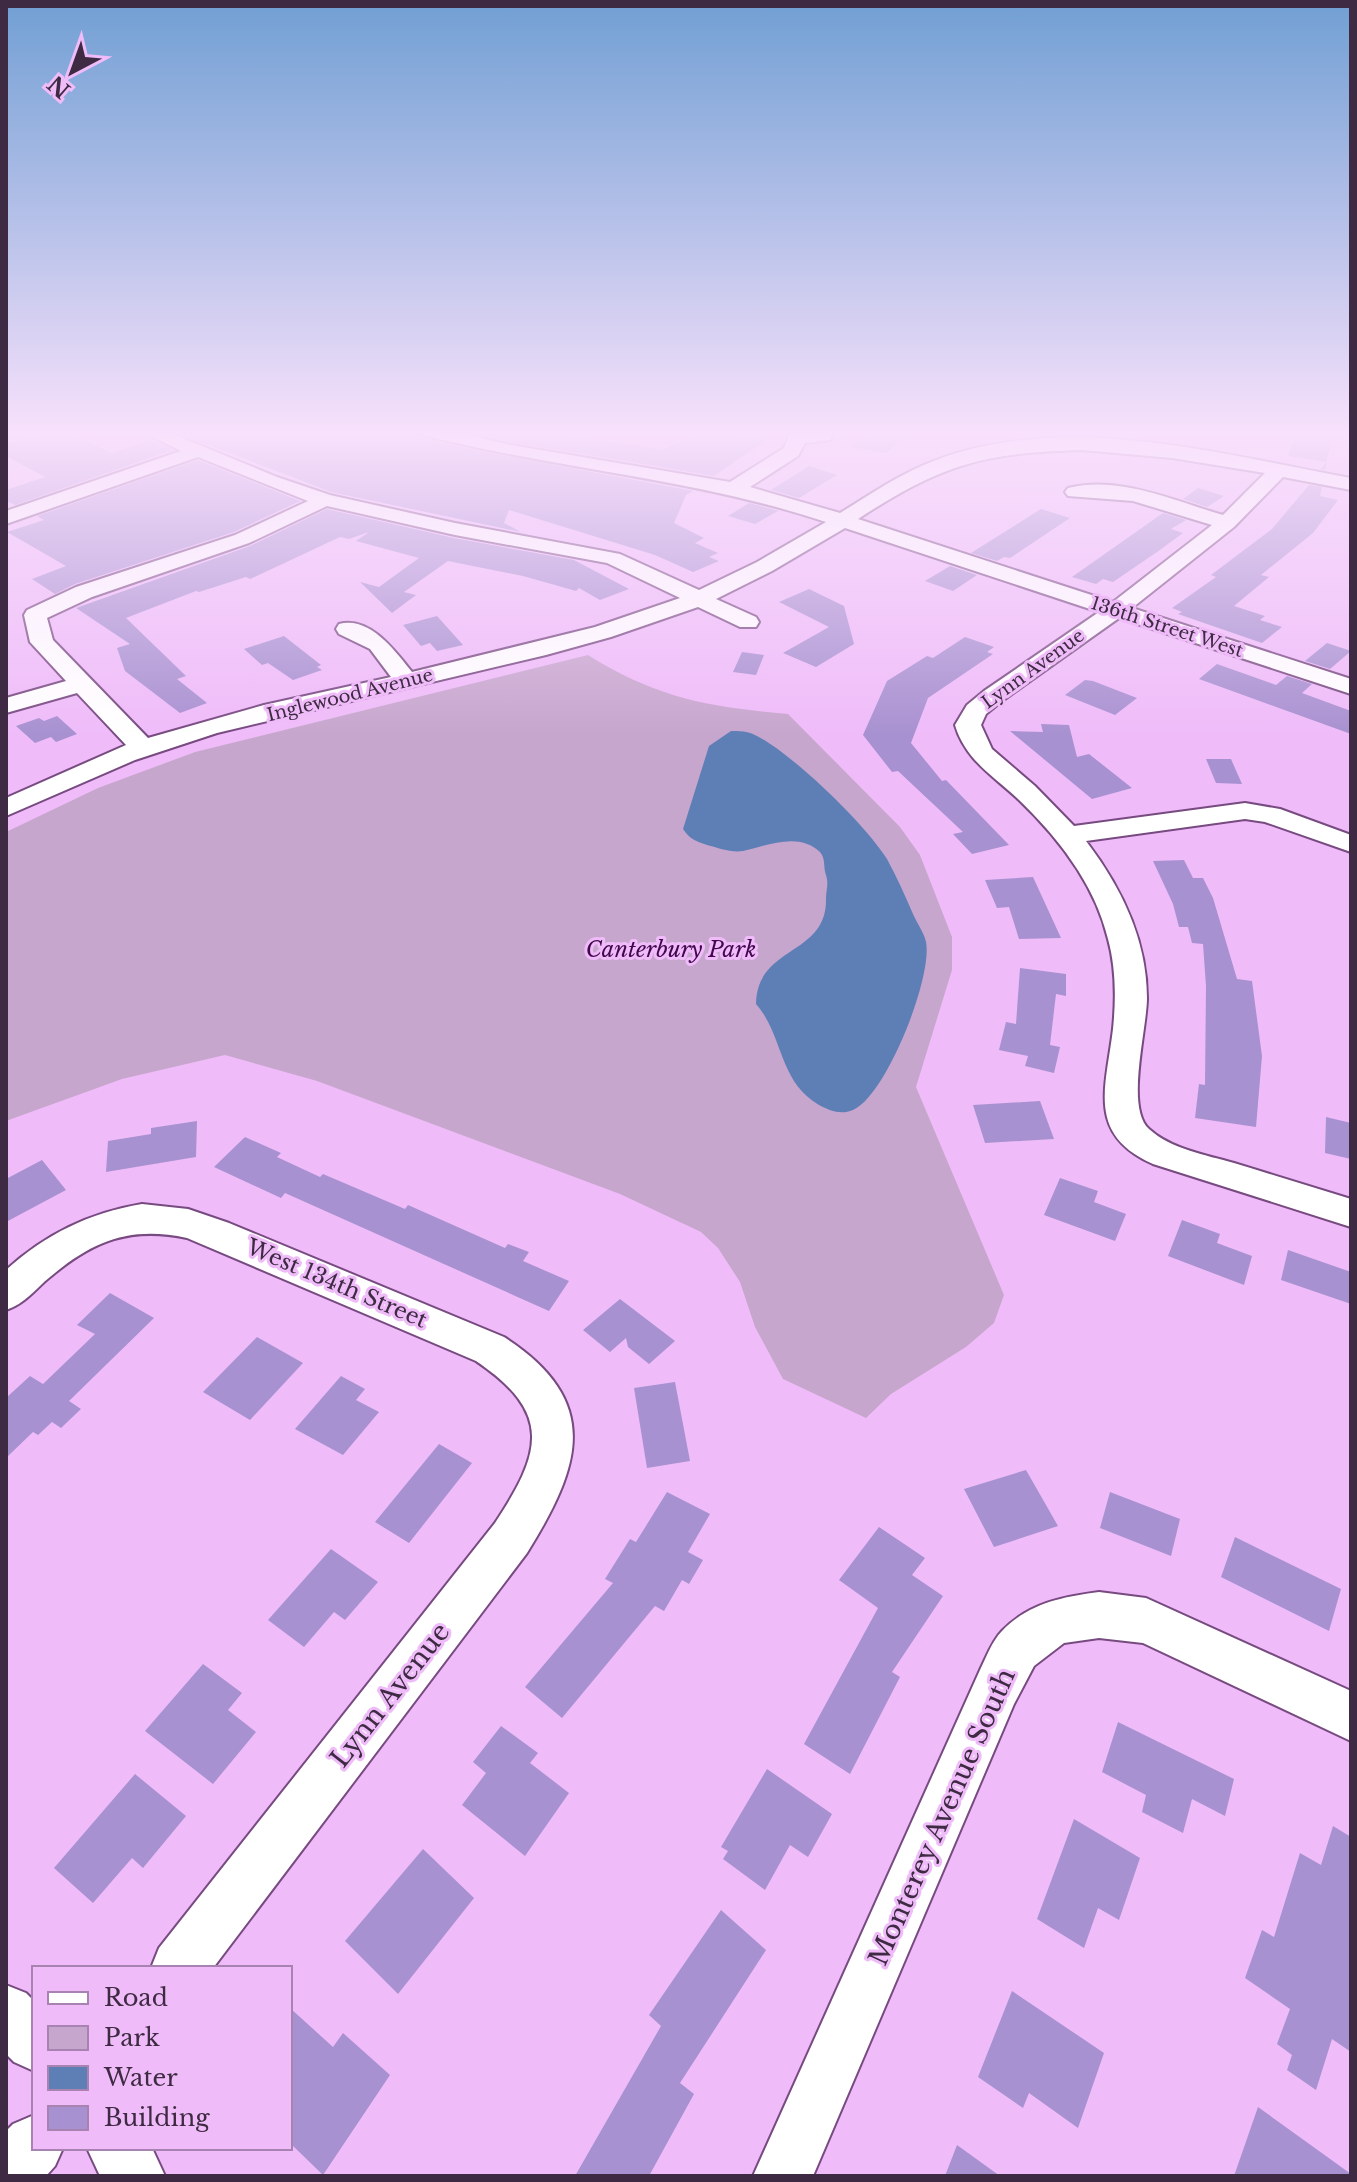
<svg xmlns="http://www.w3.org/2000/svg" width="1357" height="2182" font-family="'Libre Baskerville',serif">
<rect width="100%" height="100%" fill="#efbcf9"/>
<!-- green -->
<path fill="#c7a6cd" d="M588 655C657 698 708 707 788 714L900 827 920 855 952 937V970L916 1087 1004 1295 994 1323 966 1347 891 1394 866 1418 783 1379 755 1327 740 1282 718 1248 701 1232 620 1194 317 1081 225 1055 122 1079 6 1121V832L98 788 195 752Z"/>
<!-- water -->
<path fill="#5e7fb6" d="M731 731C739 731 748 731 755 735 791 752 866 825 887 859 897 877 905 896 913 914 917 923 924 933 926 942 933 977 886 1096 853 1110 841 1115 830 1111 819 1105 778 1081 784 1036 756 1004 757 945 827 956 826 899 826 889 829 885 826 875 823 867 826 859 820 852 798 831 767 846 743 851 731 853 719 848 707 845 695 841 690 839 683 829L709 746Z"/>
<!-- building -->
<g fill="#a891d0">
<path d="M55 430H66L111 453 151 440 173 450 15 505 6 501V490L45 477 6 456V444Z"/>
<path d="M181 430H413L418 437 469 449 693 491 686 495 674 523 704 538 695 543 718 553 709 557 719 561 693 572 655 555 509 510 504 523 521 532 331 492 175 432Z"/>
<path d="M458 430H538L663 450 704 430H719L765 441 714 476 512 442Z"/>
<path d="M879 430H910L886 453 851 447Z"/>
<path d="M1297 430H1333L1325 470 1321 469 1327 462 1288 456Z"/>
<path d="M198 460 300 501 234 532 75 584 55 594 32 579 66 566 7 532 44 520 37 516Z"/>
<path d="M809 466 837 475 799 498 771 490Z"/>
<path d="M1309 485 1322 487 1320 496 1338 500 1313 533 1261 575 1269 577 1234 606 1265 616 1260 620 1282 627 1262 643 1178 614 1182 612 1172 608 1216 577 1211 575 1272 529Z"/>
<path d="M1198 488 1224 496 1207 507 1183 499Z"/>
<path d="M749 503 775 510 778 511 755 524 728 516Z"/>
<path d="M327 509 454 538 574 560 629 589 600 600 579 588 576 591 523 576 448 561 404 592 416 595 392 613 360 582 379 587 419 558 356 541 369 532 349 539 340 537 250 579 246 577 199 592 196 591 126 618 186 676 177 679 207 703 180 713 125 671 117 648 130 644 76 608 250 546Z"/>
<path d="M1041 509 1070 518 1010 558 1004 557 997 561 971 553Z"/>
<path d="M1163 513 1186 520 1171 529 1183 533 1157 552 1113 582 1103 579 1096 584 1072 577Z"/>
<path d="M950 566 977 575 953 591 925 581Z"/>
<path d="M809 589 844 606 854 644 816 667 783 653 829 627 779 602Z"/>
<path d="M437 616 463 645 437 651 430 643 421 646 403 625Z"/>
<path d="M284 636 321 665 317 667 322 670 293 680 268 663 262 665 244 649Z"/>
<path d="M965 637 994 647 987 652 993 654 928 698 911 743 942 781 946 780 1009 845 972 854 953 834 963 832 898 771 892 772 863 735 887 681 927 656 933 658Z"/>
<path d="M1327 643 1351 651 1330 669 1305 661Z"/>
<path d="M742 652 764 655 756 675 733 672Z"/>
<path d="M1217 664 1276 685 1287 676 1312 684 1302 693 1351 711V734L1199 679Z"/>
<path d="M1085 680 1093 681 1137 698 1115 715 1065 695Z"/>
<path d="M57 716 77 734 56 742 51 737 35 743 16 726 39 718 44 721Z"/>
<path d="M1041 724 1069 725 1077 757 1089 754 1132 788 1092 799 1010 731 1043 732Z"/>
<path d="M1206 759H1231L1242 784 1216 783Z"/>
<path d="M1184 860 1193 878H1203L1213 898 1237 979 1252 981 1262 1056 1256 1127 1195 1118 1199 1084 1205 1085 1206 986 1203 944 1192 943 1188 927H1179L1173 904 1153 861Z"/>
<path d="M1033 877 1061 938 1019 939 1009 907 997 908 985 880Z"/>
<path d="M1020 968 1066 974V996L1056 994 1050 1045 1060 1047 1054 1073 1025 1066 1028 1056 999 1050 1006 1022 1016 1024Z"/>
<path d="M1040 1101 1054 1139 985 1143 973 1105Z"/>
<path d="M1326 1117 1351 1123V1159L1325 1153Z"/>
<path d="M197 1121 196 1157 106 1172 108 1141 151 1134V1128Z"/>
<path d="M245 1137 281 1153 277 1157 320 1177 323 1174 405 1209 408 1205 505 1248 508 1244 529 1252 523 1261 569 1281 549 1311 285 1193 281 1198 214 1167Z"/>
<path d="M42 1160 66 1190 6 1222V1179Z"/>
<path d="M1060 1178 1098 1191 1094 1202 1126 1214 1115 1241 1044 1215Z"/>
<path d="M1182 1220 1220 1234 1217 1243 1252 1256 1244 1285 1168 1256Z"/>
<path d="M1288 1250 1351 1272V1304L1281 1280Z"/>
<path d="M110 1293 154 1318 69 1401 81 1409 61 1428 52 1422 38 1435 33 1432 6 1458V1398L30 1376 43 1384 95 1334 77 1325Z"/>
<path d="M620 1299 675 1341 649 1364 628 1347 626 1338 610 1352 583 1330Z"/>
<path d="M257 1337 303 1363 250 1420 203 1392Z"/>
<path d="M341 1376 365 1389 356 1400 379 1412 343 1455 295 1429Z"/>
<path d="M675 1382 690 1461 647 1468 634 1388Z"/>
<path d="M439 1444 472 1463 409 1543 375 1522Z"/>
<path d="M1026 1470 1058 1526 994 1547 964 1489Z"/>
<path d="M667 1492 710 1514 688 1552 703 1560 689 1584 682 1580 664 1611 655 1606 562 1718 525 1687 613 1583 605 1579 630 1539 636 1542Z"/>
<path d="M1110 1492 1180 1519 1171 1556 1100 1528Z"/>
<path d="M879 1527 925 1558 912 1575 943 1596 892 1672 900 1677 850 1774 804 1744 878 1608 839 1580Z"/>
<path d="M1235 1537 1341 1589 1329 1631 1221 1577Z"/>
<path d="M331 1549 378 1582 345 1620 334 1612 304 1647 268 1620Z"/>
<path d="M203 1664 242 1693 228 1710 256 1732 213 1784 145 1731Z"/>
<path d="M1118 1722 1234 1779 1225 1816 1192 1799 1183 1833 1142 1812 1146 1795 1102 1772Z"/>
<path d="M501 1726 538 1753 530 1763 569 1793 525 1856 462 1805 486 1773 473 1762Z"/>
<path d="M767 1769 832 1814 808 1857 790 1845 765 1890 723 1859 728 1851 721 1847Z"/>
<path d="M135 1774 186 1816 143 1868 132 1858 93 1903 54 1868Z"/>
<path d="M1074 1819 1140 1858 1119 1920 1098 1908 1084 1948 1037 1919Z"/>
<path d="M1333 1826 1351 1837V2052L1332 2039 1316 2090 1287 2070 1292 2055 1277 2044 1290 2009 1245 1978 1262 1930 1274 1937 1300 1853 1321 1865Z"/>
<path d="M423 1849 474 1898 398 1994 345 1941Z"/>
<path d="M721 1910 766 1950 680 2083 694 2094 649 2176H575L661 2026 649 2015Z"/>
<path d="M1012 1991 1104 2053 1078 2128 1029 2093 1023 2108 978 2077Z"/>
<path d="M290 2008 333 2047 343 2033 390 2075 323 2175 290 2143Z"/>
<path d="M1258 2107 1351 2174V2176H1234Z"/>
<path d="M957 2145 1000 2176H945Z"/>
</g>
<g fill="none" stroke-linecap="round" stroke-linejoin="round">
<defs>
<g id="minor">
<path d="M139 430H163L277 477 330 495 455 523 620 554 699 590 757 562 826 522C694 478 554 469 419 434L416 430H445L511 445 730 482 784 448 790 434 824 431 833 436 830 440 805 443 798 456 750 487 840 513C871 494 901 473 936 460 1067 411 1219 454 1351 478V490L1283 477 1234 527 1132 608 1351 679V694L1119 618 1002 701 986 714 981 725 992 749 1035 786 1074 826 1245 803 1280 809 1351 835V852L1265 822 1245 819 1086 841C1121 887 1147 939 1147 998 1147 1029 1125 1108 1149 1129 1171 1149 1206 1155 1234 1163 1273 1175 1312 1187 1351 1199V1227L1153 1164C1086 1134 1106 1088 1113 1029 1116 999 1116 968 1108 939 1095 884 1057 836 1017 798 992 775 965 759 955 725L967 705 984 691 1099 612 845 528 772 571 716 599 756 617 759 622 756 627H740L698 607 611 637 546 655 217 733 135 760 6 816V798L126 745 77 693 6 713V698L66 681 30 642 24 615 27 610 76 587 235 535 308 501 198 457 6 524V511L181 451ZM1082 450 1172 458 1265 473 1223 515C1175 501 1119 475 1068 488L1065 492 1068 496 1133 501 1212 525 1113 602 858 519C942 464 982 453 1082 450ZM327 506 455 535 607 563 680 598 595 627 412 672C395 651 370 616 339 624L336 629 339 634 370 649 391 677 264 705 148 738 53 640 47 618 92 597 249 543Z"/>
<path d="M142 1204 188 1209 229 1223 504 1337C603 1401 581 1466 527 1553L213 1968H151L159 1948 495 1523C542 1452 553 1413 476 1361L187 1238C131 1226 94 1240 50 1277 35 1289 25 1304 6 1310V1270C46 1234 89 1213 142 1204Z"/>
<path d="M1099 1592 1146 1598 1351 1691V1741L1143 1643 1099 1638 1064 1643 1034 1666 1014 1704 813 2176H753L980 1670C986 1658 992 1641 1002 1631 1029 1603 1062 1597 1099 1592Z"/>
<path d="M6 1985 26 1993 34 2001V2071L14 2062 6 2054Z"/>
<path d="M34 2115V2148H63L55 2166 46 2176H6V2131L13 2124Z"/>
<path d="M87 2148H152L165 2176H100Z"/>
</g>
</defs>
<!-- minor casing -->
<use href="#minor" stroke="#774a80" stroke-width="4"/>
<!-- minor -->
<use href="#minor" fill="#fff" fill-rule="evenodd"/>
</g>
<!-- sky -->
<linearGradient id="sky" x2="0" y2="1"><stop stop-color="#719fd4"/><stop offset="0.59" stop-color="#f8e1fc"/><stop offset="1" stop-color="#f8e1fc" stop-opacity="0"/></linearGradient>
<rect width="1357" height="735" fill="url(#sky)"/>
<g text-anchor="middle" stroke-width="6" stroke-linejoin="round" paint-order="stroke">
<!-- far-street labels -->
<g font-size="18" fill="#3e2a42" stroke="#efbcf9">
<text transform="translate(1167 627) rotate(18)" y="6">136th Street West</text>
<text transform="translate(1033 669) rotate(-36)" y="6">Lynn Avenue</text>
<text transform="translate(350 695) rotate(-14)" y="6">Inglewood Avenue</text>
</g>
<!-- park labels -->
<g font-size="22" font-style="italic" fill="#42074d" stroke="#efbcf9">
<text x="671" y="957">Canterbury Park</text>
</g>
<!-- street labels -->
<g font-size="22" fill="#3e2a42" stroke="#efbcf9">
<text transform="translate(337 1283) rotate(23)" y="8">West 134th Street</text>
</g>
<!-- near-street labels -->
<g font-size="26" fill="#3e2a42" stroke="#efbcf9">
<text transform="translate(390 1695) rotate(-52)" y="9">Lynn Avenue</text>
<text transform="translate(942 1817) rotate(-66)" y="9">Monterey Avenue South</text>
</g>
</g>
<!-- border -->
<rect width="1357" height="2182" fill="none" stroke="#3e2a42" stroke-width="16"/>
<!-- legend -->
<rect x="32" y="1966" width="260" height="184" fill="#efbcf9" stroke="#a882b0" stroke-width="2"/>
<rect x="48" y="1992" width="40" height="12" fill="#ffffff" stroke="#a882b0" stroke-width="2"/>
<text x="104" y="2006" font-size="24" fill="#3e2a42">Road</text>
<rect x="48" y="2026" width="40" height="24" fill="#c7a6cd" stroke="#a882b0" stroke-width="2"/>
<text x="104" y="2046" font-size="24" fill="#3e2a42">Park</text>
<rect x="48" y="2066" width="40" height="24" fill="#5e7fb6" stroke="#a882b0" stroke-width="2"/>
<text x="104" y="2086" font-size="24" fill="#3e2a42">Water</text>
<rect x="48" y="2106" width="40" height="24" fill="#a891d0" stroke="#a882b0" stroke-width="2"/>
<text x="104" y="2126" font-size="24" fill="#3e2a42">Building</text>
<!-- north arrow -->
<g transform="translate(72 72) rotate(221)" stroke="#efbcf9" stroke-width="6" paint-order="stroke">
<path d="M0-6L14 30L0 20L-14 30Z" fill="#3e2a42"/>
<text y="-12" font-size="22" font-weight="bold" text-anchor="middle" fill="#3e2a42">N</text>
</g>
</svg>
